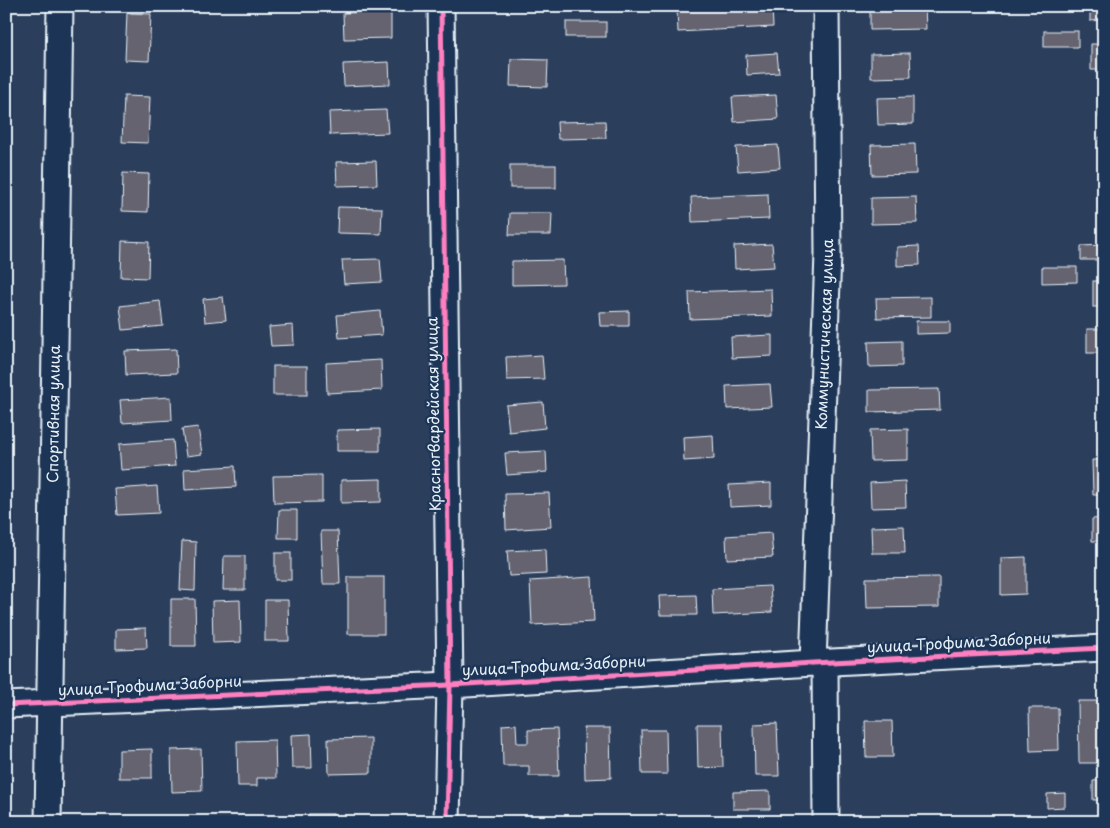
<svg xmlns="http://www.w3.org/2000/svg" width="1110" height="828" font-family="'Playpen Sans',sans-serif">
<rect width="100%" height="100%" fill="#2b3e5c"/>
<filter id="ink" filterUnits="userSpaceOnUse"><feTurbulence type="fractalNoise" baseFrequency=".02" numOctaves="2"/><feDisplacementMap in="SourceGraphic" scale="10" xChannelSelector="R" yChannelSelector="G"/><feConvolveMatrix kernelMatrix="1 2 1 2 8 2 1 2 1" color-interpolation-filters="sRGB"/></filter>
<g filter="url(#ink)">
<!-- building -->
<g fill="#65636f" stroke="#e8f1f8">
<path d="M736 6H772L773 27 678 32 677 10Z"/>
<path d="M870 6H925L926 29 870 30Z"/>
<path d="M1090 6H1104V20L1090 21Z"/>
<path d="M391 11V38L344 39 343 13Z"/>
<path d="M127 13 151 14 149 61 125 60Z"/>
<rect x="566" y="22" width="40" height="15"/>
<rect x="1044" y="31" width="34" height="16"/>
<path d="M1101 36H1104V70H1091V44H1102Z"/>
<path d="M777 53 779 73 747 75 746 55Z"/>
<path d="M910 53 911 77 871 78V54Z"/>
<path d="M511 59 548 60 547 87 510 86Z"/>
<path d="M389 62 390 84 344 86 343 64Z"/>
<path d="M1098 89H1104V118H1099Z"/>
<path d="M776 95 778 119 734 122 732 97Z"/>
<path d="M124 96 150 97 148 143 122 142Z"/>
<path d="M913 97V124L878 125 877 98Z"/>
<path d="M386 110 388 133 330 135 329 112Z"/>
<path d="M605 121 606 138 558 139 557 122Z"/>
<path d="M1099 137H1104V162H1100Z"/>
<path d="M915 144 916 174 872 175 871 145Z"/>
<path d="M778 145 780 168 738 171 736 147Z"/>
<path d="M376 161 377 185 337 186 336 162Z"/>
<rect x="510" y="165" width="46" height="23"/>
<path d="M123 173 149 174 148 212 122 211Z"/>
<rect x="1098" y="186" width="6" height="24"/>
<path d="M768 194 769 219 692 222 691 197Z"/>
<path d="M916 197 917 223 871 224V198Z"/>
<path d="M338 207 382 208 381 234 337 233Z"/>
<path d="M510 213H552L551 235H509Z"/>
<path d="M122 241 149 242 148 278 121 277Z"/>
<path d="M772 244 774 267 735 269 734 246Z"/>
<path d="M1104 245V260H1081V246Z"/>
<path d="M919 246 920 265 897 266V247Z"/>
<path d="M380 259 382 282 344 284 342 260Z"/>
<path d="M563 260 564 284 512 285V261Z"/>
<path d="M1042 267H1077V282L1042 283Z"/>
<rect x="1093" y="281" width="11" height="26"/>
<path d="M771 289 772 316 690 319 689 292Z"/>
<path d="M223 297 226 320 205 322 203 299Z"/>
<path d="M931 297V317L877 318 876 298Z"/>
<path d="M160 301 163 326 123 330 120 306Z"/>
<path d="M380 311 382 335 339 338 337 315Z"/>
<path d="M629 311V326H600L599 312Z"/>
<path d="M916 321H950V333L916 334Z"/>
<path d="M293 325 294 345 271 346 269 327Z"/>
<rect x="1087" y="329" width="17" height="24"/>
<path d="M772 335V356L732 358 731 337Z"/>
<path d="M902 341V366L869 367 868 342Z"/>
<path d="M176 349 177 373 126 375 125 351Z"/>
<path d="M542 355 544 379 507 380 506 357Z"/>
<path d="M381 360 382 390 327 393 326 363Z"/>
<rect x="273" y="366" width="34" height="29"/>
<path d="M1101 371H1104V400H1102Z"/>
<path d="M770 384 772 407 727 409 726 386Z"/>
<path d="M939 389 940 410 869 412V390Z"/>
<path d="M171 397 172 420 122 423 120 400Z"/>
<path d="M543 402 545 428 509 432 506 405Z"/>
<path d="M198 427 202 454 186 456 182 429Z"/>
<path d="M380 429V451H337V430Z"/>
<path d="M908 429V460L871 461 870 430Z"/>
<path d="M713 435 714 459 684 461 683 437Z"/>
<path d="M173 440 175 466 121 470 119 444Z"/>
<path d="M546 451 547 472 507 475 505 453Z"/>
<path d="M1092 460H1104V495H1093Z"/>
<path d="M235 466 236 487 185 490 184 469Z"/>
<path d="M322 475V502L274 503 273 476Z"/>
<path d="M381 479V502L341 503V480Z"/>
<path d="M905 481 906 507 871 508 870 483Z"/>
<path d="M771 483V505L730 507 729 485Z"/>
<path d="M157 486 159 513 117 515 115 489Z"/>
<path d="M549 493 551 527 506 530 505 494Z"/>
<path d="M279 510H297V538H278Z"/>
<path d="M1104 518V541H1092V519Z"/>
<path d="M904 526 905 553H872L871 527Z"/>
<path d="M321 531H338L340 584H323Z"/>
<path d="M771 533 773 557 727 559 726 536Z"/>
<path d="M182 541 196 542 195 591 180 590Z"/>
<path d="M545 549 546 574 509 576 507 551Z"/>
<rect x="275" y="553" width="16" height="27"/>
<path d="M224 556H245V590H223Z"/>
<path d="M1026 557V594L1001 595V558Z"/>
<rect x="348" y="577" width="36" height="57"/>
<path d="M592 577 594 622 532 625 530 581Z"/>
<path d="M939 577V607L867 608 866 578Z"/>
<path d="M770 586 772 612 713 615 712 589Z"/>
<path d="M696 595 697 615H660L659 596Z"/>
<path d="M171 599H195L196 646H171Z"/>
<path d="M240 600 241 642 213 643 212 601Z"/>
<path d="M265 600H288L289 641H265Z"/>
<path d="M146 628 147 648 116 649V629Z"/>
<path d="M1078 701H1104V763H1079Z"/>
<path d="M1029 708H1058L1059 750 1030 751Z"/>
<path d="M865 721H892L893 757H866Z"/>
<path d="M777 723 779 776H755L754 724Z"/>
<path d="M516 724 517 743H528V730L557 729 559 776H529V766H503L502 725Z"/>
<path d="M697 724H722L723 767 698 768Z"/>
<path d="M584 728H610L611 778 585 779Z"/>
<path d="M641 730H666L667 774H642Z"/>
<path d="M311 734 312 768H292L291 735Z"/>
<path d="M371 738V773L329 774 328 739Z"/>
<path d="M275 740 276 778H257V786H238L237 741Z"/>
<path d="M152 749V778H119V750Z"/>
<path d="M201 749 202 791 172 792 171 750Z"/>
<path d="M1104 780V800H1093V781Z"/>
<path d="M770 791V809H733V792Z"/>
<path d="M1065 793V807L1047 808V794Z"/>
<rect x="309" y="814" width="24" height="8"/>
</g>
<g fill="none" stroke-linecap="round" stroke-linejoin="round">
<defs>
<g id="street">
<path d="M441 6 450 685 447 822"/>
<path d="M825 662 826 822"/>
<path id="s1" d="M813 663 828 254 826 6"/>
<path d="M6 705 450 685 813 663 1104 648"/>
<path id="s2" d="M48 822 60 6"/>
</g>
</defs>
<!-- street casing -->
<use href="#street" stroke="#e8f1f8" stroke-width="29"/>
<!-- street -->
<use href="#street" stroke="#1d3557" stroke-width="25"/>
<defs>
<g id="cycleway">
<path d="M441 6 450 685 447 822"/>
<path d="M6 705 450 685 813 663 1104 648"/>
</g>
</defs>
<!-- cycleway casing -->
<use href="#cycleway" stroke="#1d3557" stroke-width="8"/>
<!-- cycleway -->
<use href="#cycleway" stroke="#ff80c0" stroke-width="5"/>
</g>
</g>
<g text-anchor="middle" stroke-width="4.5" stroke-linejoin="round" paint-order="stroke">
<!-- street labels -->
<g font-size="15" fill="#e8f1f8" stroke="#1d3557">
<text dy="5" stroke="none"><textPath href="#s1" startOffset="329">Коммунистическая улица</textPath></text>
<text dy="5" stroke="none"><textPath href="#s2" startOffset="408">Спортивная улица</textPath></text>
<text transform="translate(434 414) rotate(-91)" y="5">Красногвардейская улица</text>
<text transform="translate(959 643) rotate(-3)" y="5">улица Трофима Заборни</text>
<text transform="translate(554 666) rotate(-3)" y="5">улица Трофима Заборни</text>
<text transform="translate(150 686) rotate(-3)" y="5">улица Трофима Заборни</text>
</g>
</g>
<!-- margin -->
<rect width="1110" height="828" fill="none" stroke="#1d3557" stroke-width="25"/>
<rect x="12" y="12" width="1085" height="803" fill="none" stroke="#e8f1f8" stroke-width="2" filter="url(#ink)"/>
</svg>
